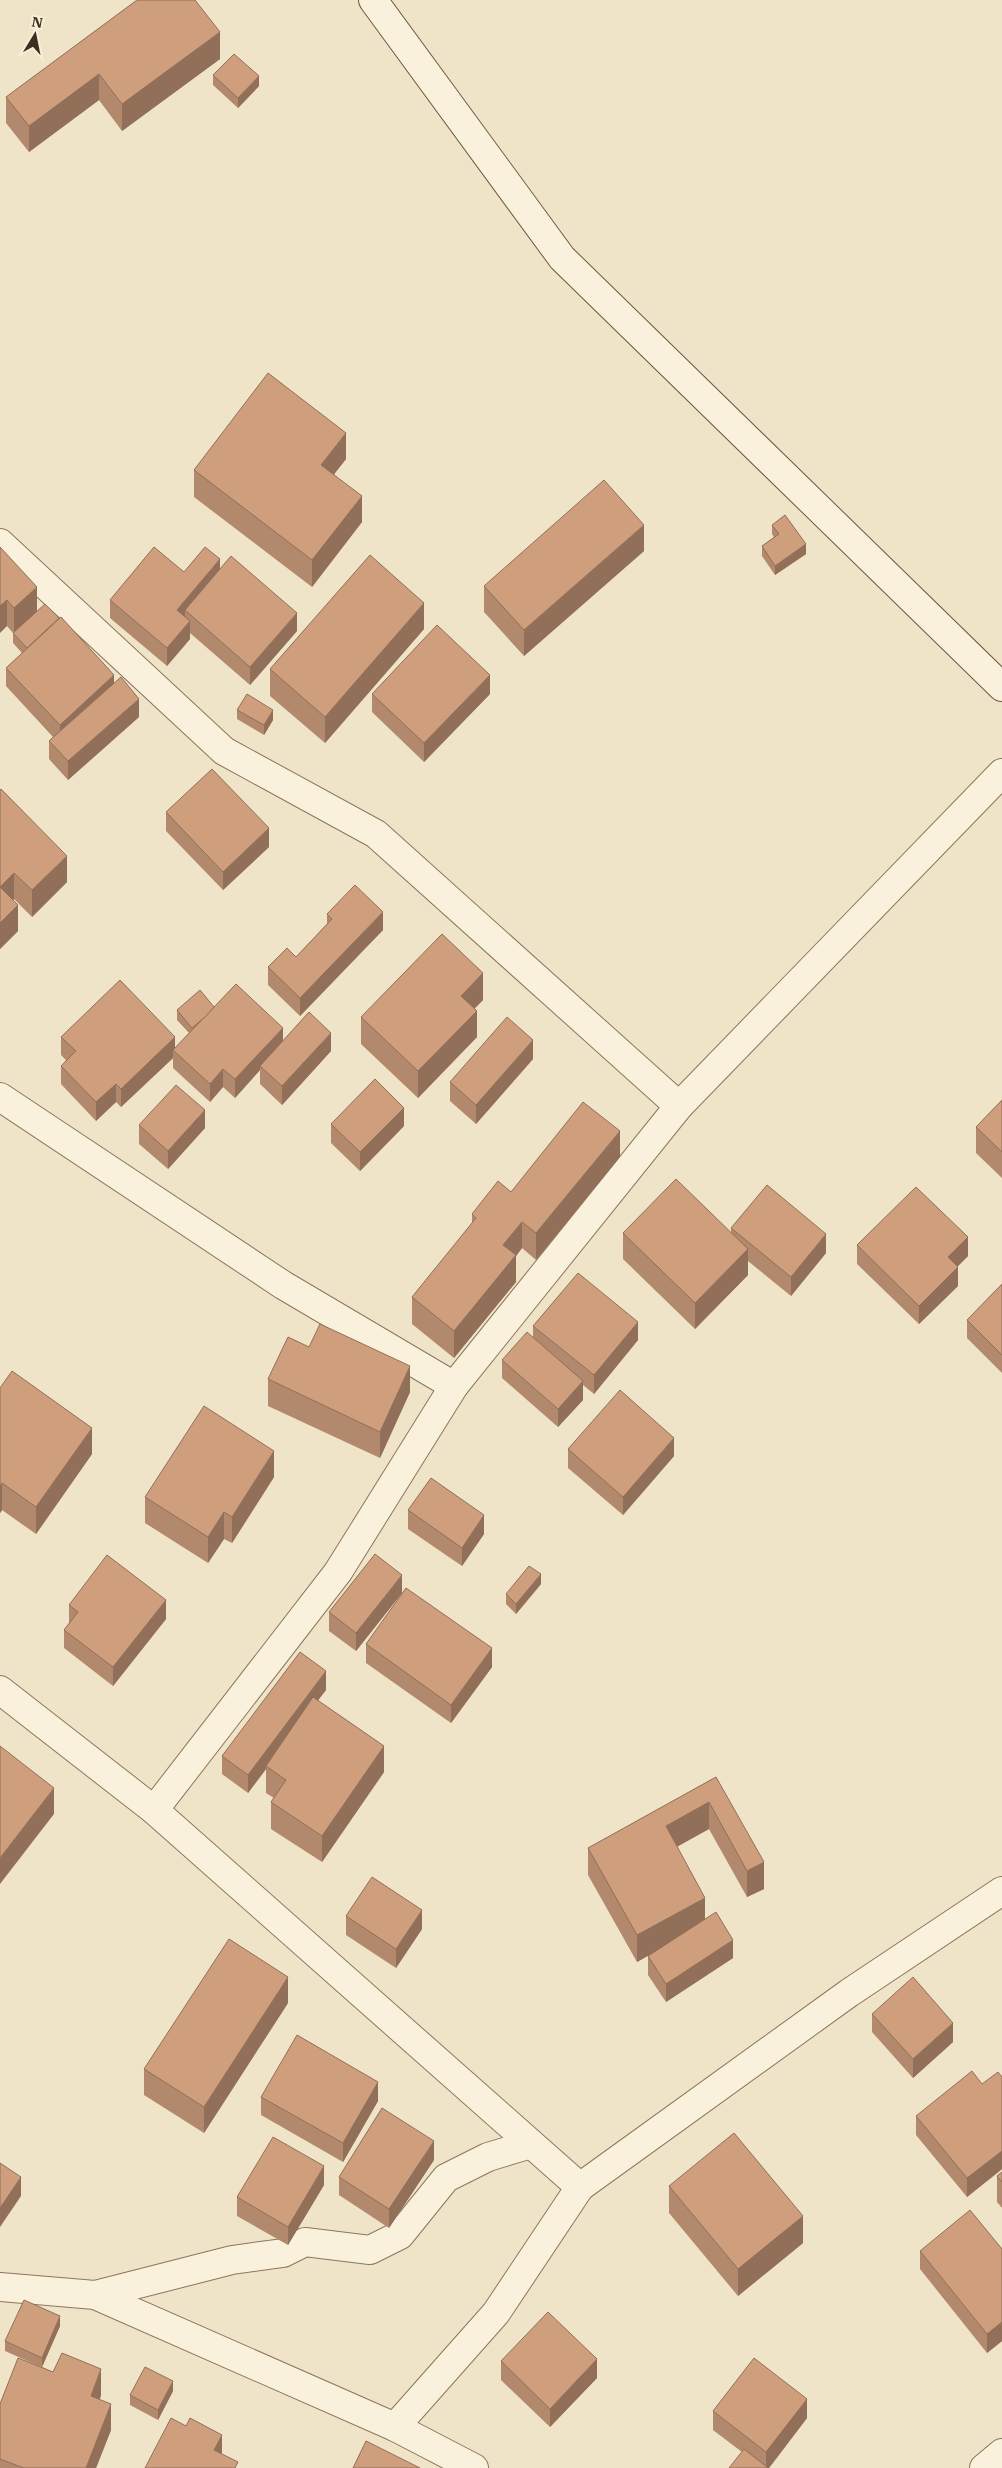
<svg xmlns="http://www.w3.org/2000/svg" width="1002" height="2468" font-family="'IBM Plex Serif',serif">
<rect width="100%" height="100%" fill="#f0e4c8"/>
<g fill="none" stroke-linecap="round" stroke-linejoin="round">
<defs>
<g id="street">
<path d="M0 543 224 751 376 834 679 1106"/>
<path d="M0 1097 283 1285 454 1386"/>
<path d="M0 1690 154 1810 580 2187 849 1993 1002 1891"/>
<path d="M154 1810 338 1572 454 1386 679 1106 1002 773"/>
<path d="M0 2287 95 2295 395 2427 474 2468"/>
<path d="M95 2295 232 2260 283 2253 305 2242 370 2250 400 2235 446 2178 488 2157 531 2144"/>
<path d="M395 2427 496 2313 580 2187"/>
<path d="M984 2468 1002 2453"/>
</g>
<path id="secondary" d="M373 0 562 258 1002 687"/>
</defs>
<!-- street casing -->
<use href="#street" stroke="#8d765c" stroke-width="30"/>
<!-- secondary casing -->
<use href="#secondary" stroke="#6f573f" stroke-width="30"/>
<!-- street -->
<use href="#street" stroke="#faf1dc" stroke-width="28"/>
<!-- secondary -->
<use href="#secondary" stroke="#faf1dc" stroke-width="28"/>
</g>
<!-- wall -->
<g fill="#b2896c">
<path d="M137 0 220 59 122 131 99 100 29 152 6 123V97Z"/>
<path d="M213 75 259 86 238 108 213 85Z"/>
<path d="M346 459 334 474 362 522 312 587 194 497V470Z"/>
<path d="M772 525 806 554 775 575 762 556V546L774 537 772 534Z"/>
<path d="M0 547 37 610 114 683 139 717 68 780 49 759V741L53 737 6 686V668L22 653 13 643V633L7 626Z"/>
<path d="M644 551 524 656 484 612V586Z"/>
<path d="M220 570 297 631 250 685 190 633V639L167 666 110 618V600L184 572Z"/>
<path d="M424 629 325 743 270 696V669Z"/>
<path d="M372 694H490L424 762 372 712Z"/>
<path d="M237 710 273 720 264 735 237 719Z"/>
<path d="M0 790 67 882 32 917 14 899 13 900 18 931 0 949Z"/>
<path d="M166 812 269 847 223 890 166 831Z"/>
<path d="M327 914 383 930 300 1016 268 985V967L296 957 327 924Z"/>
<path d="M483 1000 475 1008 477 1037 418 1098 361 1044V1017Z"/>
<path d="M214 1007 283 1041 331 1051 282 1105 260 1084V1070L235 1098 223 1087 210 1102 173 1068V1058L121 1107 116 1102 96 1121 61 1084V1066L66 1060 61 1055V1037L175 1048 189 1033 177 1020V1010Z"/>
<path d="M533 1059 476 1124 450 1101V1082Z"/>
<path d="M1002 1100V1178L976 1153V1127Z"/>
<path d="M331 1124 404 1126 360 1171 331 1143Z"/>
<path d="M139 1125 205 1128 168 1169 139 1144Z"/>
<path d="M620 1157 536 1260 522 1248 516 1256V1282L454 1358 412 1324V1297L472 1224V1214L511 1192Z"/>
<path d="M731 1228 826 1253 791 1296 748 1261V1275L695 1329 623 1259V1233L731 1232Z"/>
<path d="M857 1245 968 1256 957 1267 958 1286 919 1324 857 1264Z"/>
<path d="M1002 1284V1373L967 1338V1320Z"/>
<path d="M533 1326 638 1340 594 1394 583 1385V1400L558 1427 502 1378V1360L533 1338Z"/>
<path d="M268 1379 410 1392 380 1458 268 1406Z"/>
<path d="M0 1388 92 1454 36 1534 2 1510 0 1513Z"/>
<path d="M568 1449 674 1456 623 1515 568 1468Z"/>
<path d="M274 1477 232 1543 224 1539 208 1563 145 1523V1497Z"/>
<path d="M408 1510 484 1534 462 1566 408 1529Z"/>
<path d="M541 1584 516 1614 506 1604V1594Z"/>
<path d="M402 1593 356 1651 329 1631V1612Z"/>
<path d="M69 1605 166 1619 113 1686 64 1648V1630L69 1623Z"/>
<path d="M366 1644 492 1667 451 1723 366 1663Z"/>
<path d="M326 1690 318 1700 384 1772 322 1862 271 1829V1802L274 1798 266 1793V1769L248 1793 222 1774V1756Z"/>
<path d="M716 1777 764 1889 747 1897 709 1829 677 1846 705 1919 733 1958 666 2002 648 1975V1956L654 1952 637 1962 588 1875V1848Z"/>
<path d="M346 1916 422 1929 396 1968 346 1935Z"/>
<path d="M288 2003 204 2133 144 2095V2069Z"/>
<path d="M872 2014 953 2042 913 2078 872 2032Z"/>
<path d="M1002 2077V2169L967 2197 916 2135V2116L982 2084Z"/>
<path d="M261 2097 378 2101 343 2162 261 2115Z"/>
<path d="M434 2160 389 2228 339 2195V2177Z"/>
<path d="M1002 2172V2208L997 2202V2176Z"/>
<path d="M324 2185 288 2245 237 2216V2197Z"/>
<path d="M669 2186 803 2243 738 2296 669 2213Z"/>
<path d="M1002 2249V2341L987 2353 920 2269V2251Z"/>
<path d="M60 2326 42 2367 101 2395 100 2399 111 2430 96 2468H0V2404L41 2367 5 2351V2341Z"/>
<path d="M501 2361 597 2378 550 2427 501 2380Z"/>
<path d="M173 2391 158 2420 130 2405V2395Z"/>
<path d="M713 2411 807 2418 769 2468 742 2452 713 2430Z"/>
</g>
<!-- shaded-wall -->
<g fill="#916f58">
<path d="M220 32V59L122 131V104Z"/>
<path d="M99 74V100L29 152V126Z"/>
<path d="M259 76V86L238 108V98Z"/>
<path d="M346 433V459L321 491V465Z"/>
<path d="M362 496V522L312 587V560Z"/>
<path d="M644 525V551L524 656V630Z"/>
<path d="M806 544V554L775 575V566Z"/>
<path d="M220 559V578L185 610V619L177 610Z"/>
<path d="M37 587V613L14 634V608Z"/>
<path d="M7 600V626L0 633V606Z"/>
<path d="M424 603V629L325 743V717Z"/>
<path d="M297 613V631L250 685V667Z"/>
<path d="M190 621V639L167 666V648Z"/>
<path d="M114 675V694L60 744V725Z"/>
<path d="M490 675V694L424 762V743Z"/>
<path d="M139 699V717L68 780V761Z"/>
<path d="M273 710V720L264 735V725Z"/>
<path d="M269 828V847L223 890V872Z"/>
<path d="M67 856V882L32 917V890Z"/>
<path d="M14 873V899L0 913V887Z"/>
<path d="M18 905V931L0 949V923Z"/>
<path d="M383 912V930L300 1016V998Z"/>
<path d="M483 973V1000L461 1022V996Z"/>
<path d="M477 1011V1037L418 1098V1071Z"/>
<path d="M283 1028V1046L260 1066V1070L235 1098V1079Z"/>
<path d="M331 1033V1051L282 1105V1086Z"/>
<path d="M175 1037V1051L173 1050V1058L121 1107V1089Z"/>
<path d="M533 1040V1059L476 1124V1105Z"/>
<path d="M223 1069V1087L210 1102V1084Z"/>
<path d="M116 1084V1102L96 1121V1102Z"/>
<path d="M404 1108V1126L360 1171V1152Z"/>
<path d="M205 1110V1128L168 1169V1151Z"/>
<path d="M620 1131V1157L536 1260V1233Z"/>
<path d="M522 1222V1248L516 1256V1282L454 1358V1331L503 1245Z"/>
<path d="M826 1234V1253L791 1296V1277Z"/>
<path d="M968 1237V1256L948 1276V1257Z"/>
<path d="M748 1249V1275L695 1329V1303Z"/>
<path d="M958 1267V1286L919 1324V1306Z"/>
<path d="M638 1322V1340L594 1394V1375Z"/>
<path d="M410 1366V1392L380 1458V1432Z"/>
<path d="M583 1381V1400L558 1427V1409Z"/>
<path d="M92 1428V1454L36 1534V1507Z"/>
<path d="M674 1438V1456L623 1515V1497Z"/>
<path d="M274 1451V1477L232 1543V1517Z"/>
<path d="M2 1483V1510L0 1513V1486Z"/>
<path d="M224 1512V1539L208 1563V1537Z"/>
<path d="M484 1515V1534L462 1566V1548Z"/>
<path d="M541 1574V1584L516 1614V1604Z"/>
<path d="M402 1575V1593L356 1651V1633Z"/>
<path d="M166 1600V1619L113 1686V1667Z"/>
<path d="M492 1648V1667L451 1723V1705Z"/>
<path d="M326 1671V1690L267 1767 266 1766V1769L248 1793V1775Z"/>
<path d="M384 1746V1772L322 1862V1836Z"/>
<path d="M54 1788V1814L0 1884V1858Z"/>
<path d="M709 1802V1829L666 1853V1826Z"/>
<path d="M764 1862V1889L747 1897V1871Z"/>
<path d="M705 1898V1924L637 1962V1935Z"/>
<path d="M422 1910V1929L396 1968V1949Z"/>
<path d="M733 1940V1958L666 2002V1984Z"/>
<path d="M288 1977V2003L204 2133V2107Z"/>
<path d="M953 2023V2042L913 2078V2059Z"/>
<path d="M378 2082V2101L343 2162V2143Z"/>
<path d="M434 2141V2160L389 2228V2209Z"/>
<path d="M1002 2151V2169L967 2197V2178Z"/>
<path d="M324 2166V2185L288 2245V2227Z"/>
<path d="M21 2177V2196L0 2227V2208Z"/>
<path d="M803 2216V2243L738 2296V2269Z"/>
<path d="M60 2316V2326L42 2367V2358Z"/>
<path d="M1002 2322V2341L987 2353V2334Z"/>
<path d="M597 2359V2378L550 2427V2409Z"/>
<path d="M101 2369V2395L91 2422V2396Z"/>
<path d="M173 2381V2391L158 2420V2410Z"/>
<path d="M807 2399V2418L769 2468H766V2452Z"/>
<path d="M111 2404V2430L96 2468H86Z"/>
<path d="M222 2435V2453L214 2468V2450Z"/>
</g>
<!-- building -->
<g fill="#cf9f7d" stroke="#916f58">
<path d="M137 0H195L220 32 122 104 99 74 29 126 6 97Z"/>
<path d="M234 54 259 76 238 98 213 75Z"/>
<path d="M268 373 346 433 321 465 362 496 312 560 194 470Z"/>
<path d="M604 480 644 525 524 630 484 586Z"/>
<path d="M785 515 806 544 775 566 762 546 779 534 772 525Z"/>
<path d="M0 547 37 587 14 608 7 600 0 606Z"/>
<path d="M154 547 184 572 205 547 220 559 177 610 190 621 167 648 110 600Z"/>
<path d="M370 555 424 603 325 717 270 669Z"/>
<path d="M231 556 297 613 250 667 185 610Z"/>
<path d="M45 604 59 618 27 648 13 633Z"/>
<path d="M61 617 114 675 60 725 6 668Z"/>
<path d="M437 625 490 675 424 743 372 694Z"/>
<path d="M121 677 139 699 68 761 49 741Z"/>
<path d="M247 694 273 710 264 725 237 710Z"/>
<path d="M212 769 269 828 223 872 166 812Z"/>
<path d="M1 789 67 856 32 890 14 873 0 887 18 905 0 923V790Z"/>
<path d="M355 885 383 912 300 998 268 967 287 948 296 957 332 919 327 914Z"/>
<path d="M442 934 483 973 461 996 477 1011 418 1071 361 1017Z"/>
<path d="M120 980 175 1037 121 1089 116 1084 96 1102 61 1066 76 1051 61 1037Z"/>
<path d="M236 984 283 1028 235 1079 223 1069 210 1084 173 1050Z"/>
<path d="M200 990 214 1007 205 1017 192 1028 177 1010Z"/>
<path d="M309 1012 331 1033 282 1086 260 1066Z"/>
<path d="M507 1017 533 1040 476 1105 450 1082Z"/>
<path d="M375 1079 404 1108 360 1152 331 1124Z"/>
<path d="M176 1085 205 1110 168 1151 139 1125Z"/>
<path d="M1002 1100V1152L976 1127Z"/>
<path d="M583 1102 620 1131 536 1233 522 1222 503 1245 516 1255 454 1331 412 1297 476 1218 472 1214 498 1181 511 1192Z"/>
<path d="M676 1179 748 1249 695 1303 623 1233Z"/>
<path d="M767 1185 826 1234 791 1277 731 1228Z"/>
<path d="M916 1187 968 1237 948 1257 958 1267 919 1306 857 1245Z"/>
<path d="M578 1273 638 1322 594 1375 533 1326Z"/>
<path d="M1002 1284V1355L967 1320Z"/>
<path d="M320 1324 410 1366 380 1432 268 1379 288 1337 309 1347Z"/>
<path d="M527 1332 583 1381 558 1409 502 1360Z"/>
<path d="M12 1371 92 1428 36 1507 2 1483 0 1486V1388Z"/>
<path d="M620 1390 674 1438 623 1497 568 1449Z"/>
<path d="M204 1406 274 1451 232 1517 224 1512 208 1537 145 1497Z"/>
<path d="M431 1478 484 1515 462 1548 408 1510Z"/>
<path d="M375 1554 402 1575 356 1633 329 1612Z"/>
<path d="M107 1555 166 1600 113 1667 64 1630 78 1612 69 1605Z"/>
<path d="M529 1566 541 1574 516 1604 506 1594Z"/>
<path d="M406 1588 492 1648 451 1705 366 1644Z"/>
<path d="M300 1652 326 1671 248 1775 222 1756Z"/>
<path d="M313 1697 384 1746 322 1836 271 1802 286 1780 266 1766Z"/>
<path d="M0 1746 54 1788 0 1858Z"/>
<path d="M716 1777 764 1862 747 1871 709 1802 666 1826 705 1898 637 1935 588 1848Z"/>
<path d="M372 1877 422 1910 396 1949 346 1916Z"/>
<path d="M716 1912 733 1940 666 1984 648 1956Z"/>
<path d="M229 1939 288 1977 204 2107 144 2069Z"/>
<path d="M913 1977 953 2023 913 2059 872 2014Z"/>
<path d="M297 2035 378 2082 343 2143 261 2097Z"/>
<path d="M972 2071 982 2084 998 2072 1002 2077V2151L967 2178 916 2116Z"/>
<path d="M382 2108 434 2141 389 2209 339 2177Z"/>
<path d="M734 2133 803 2216 738 2269 669 2186Z"/>
<path d="M273 2137 324 2166 288 2227 237 2197Z"/>
<path d="M0 2163 21 2177 0 2208Z"/>
<path d="M1002 2172V2182L997 2176Z"/>
<path d="M970 2210 1002 2249V2322L987 2334 920 2251Z"/>
<path d="M24 2300 60 2316 42 2358 5 2341Z"/>
<path d="M548 2312 597 2359 550 2409 501 2361Z"/>
<path d="M62 2353 101 2369 91 2396 111 2404 86 2468H24L0 2459V2404L18 2358 53 2372Z"/>
<path d="M754 2358 807 2399 766 2452 713 2411Z"/>
<path d="M145 2367 173 2381 158 2410 130 2395Z"/>
<path d="M171 2418 186 2426 190 2418 222 2435 214 2450 238 2462 235 2468H145Z"/>
<path d="M366 2441 420 2468H353Z"/>
<path d="M744 2449 768 2468H729Z"/>
</g>
<!-- north arrow -->
<g transform="translate(35 35) rotate(10)" stroke="#f7eed8" stroke-width="4" paint-order="stroke">
<path d="M0-4L9 19L0 12L-9 19Z" fill="#3d2e20"/>
<text y="-8" font-size="14" font-weight="bold" text-anchor="middle" fill="#3d2e20">N</text>
</g>
</svg>
